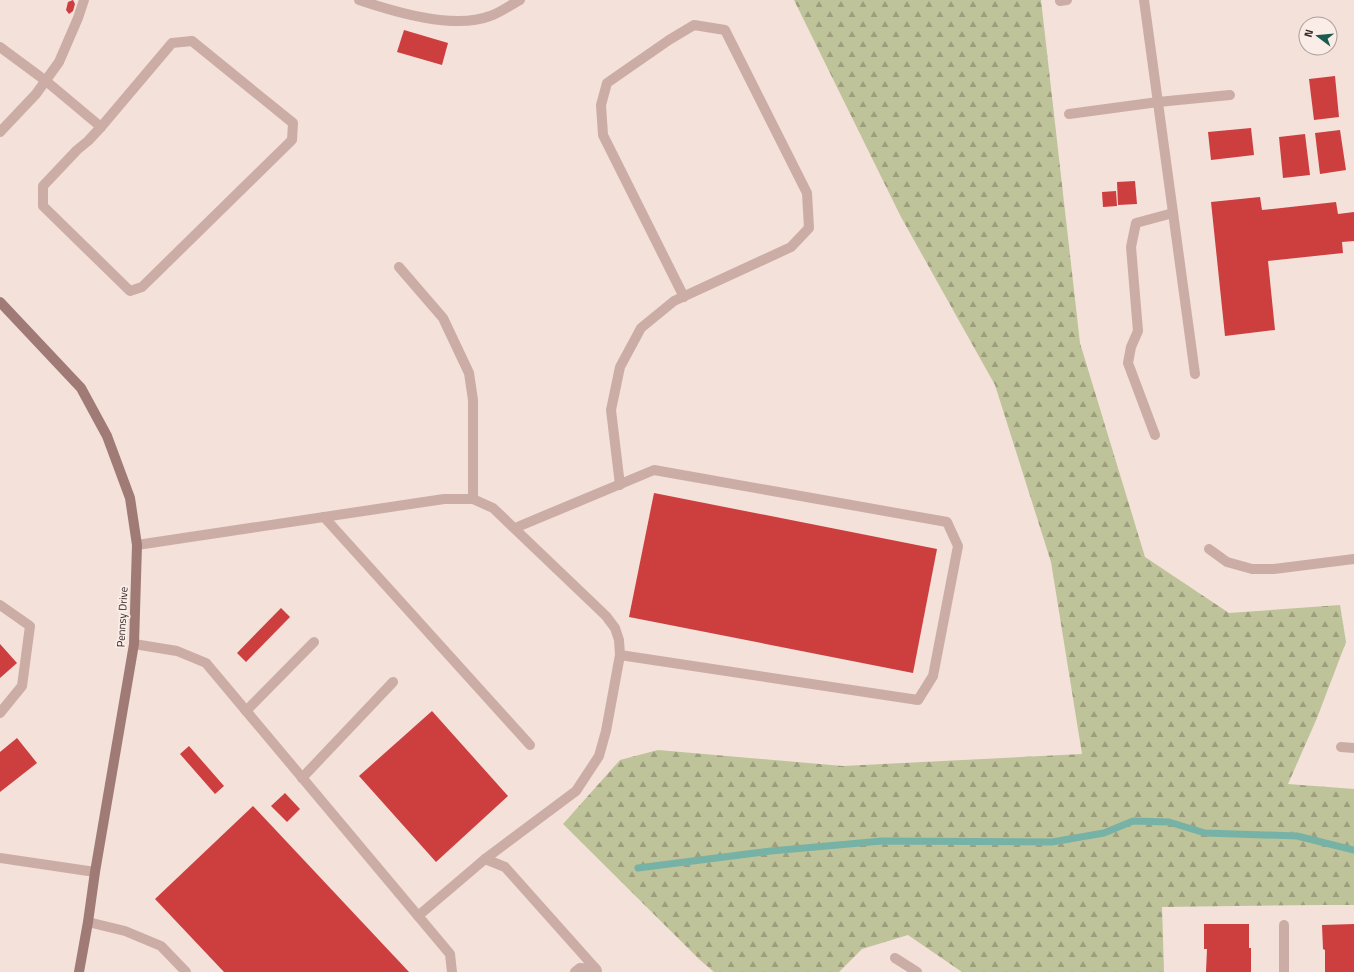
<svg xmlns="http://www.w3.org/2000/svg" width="1354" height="972" font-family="'Titillium Web',sans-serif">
<defs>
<pattern id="forest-firs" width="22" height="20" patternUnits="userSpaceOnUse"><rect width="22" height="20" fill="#bfc399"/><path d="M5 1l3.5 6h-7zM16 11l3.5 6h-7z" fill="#9c9e7d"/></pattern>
</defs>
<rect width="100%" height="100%" fill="#f3e1da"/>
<!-- forest -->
<path fill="url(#forest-firs)" d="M794 0H1041L1080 343 1145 557 1229 613 1340 605 1346 642 1317 718 1288 784 1354 789V905H1318L1162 907 1164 972H962L908 935 862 949 839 972H714L700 960 563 824 620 760 658 750 843 766 1082 754 1051 562 995 385 901 217Z"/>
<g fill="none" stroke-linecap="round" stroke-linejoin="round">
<!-- stream -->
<path stroke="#77b2a6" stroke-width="7" d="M638 868 771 851 882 841 1052 842 1104 833 1133 821 1169 822 1205 833 1297 836 1354 850"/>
</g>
<!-- building -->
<g fill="#cd3e3f">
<path d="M73 0 75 4 73 11 69 14 66 10 68 2Z"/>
<path d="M404 30 448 43 442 65 397 52Z"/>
<path d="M1335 76 1339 117 1314 120 1309 79Z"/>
<path d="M1251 128 1254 155 1211 160 1208 132Z"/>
<path d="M1340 130 1346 170 1320 174 1315 133Z"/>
<path d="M1305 134 1310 175 1283 178 1279 137Z"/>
<path d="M1135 181 1137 204 1118 205 1117 182Z"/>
<path d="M1116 191 1117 206 1103 207 1102 192Z"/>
<path d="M1260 197 1262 210 1336 202 1338 214 1354 212V241L1342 242 1343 253 1268 261 1275 330 1225 336 1211 202Z"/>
<path d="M654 493 937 549 913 673 629 617Z"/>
<path d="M281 608 290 617 246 662 237 653Z"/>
<path d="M0 644 17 663 0 678Z"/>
<path d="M432 711 508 796 436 862 359 776Z"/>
<path d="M17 738 37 763 0 792V752Z"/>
<path d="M189 746 224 786 215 794 180 754Z"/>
<path d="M285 793 300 809 287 822 271 806Z"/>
<path d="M253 806 409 972H224L155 899Z"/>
<path d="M1204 924H1249V948H1251V972H1206L1207 949H1204Z"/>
<path d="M1354 924V972H1325V950L1323 949 1322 925Z"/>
</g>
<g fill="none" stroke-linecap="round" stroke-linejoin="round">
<!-- service -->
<g stroke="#ccada5" stroke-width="10">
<path d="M359 0C395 12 454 30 490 16 500 13 510 5 520 0"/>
<path d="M1144 0 1195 374"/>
<path d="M1060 1 1067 0"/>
<path d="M192 41 293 123 292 140 142 287 130 291 43 206V186L77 150 88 141 101 127 172 43Z"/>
<path d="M0 47 46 81 101 127"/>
<path d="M1069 114 1158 102 1230 95"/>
<path d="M0 132 36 94 59 62 78 18 84 0"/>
<path d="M399 267 443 318 469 373 473 400V499"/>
<path d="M1155 435 1128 363 1131 347 1138 331 1131 247 1136 223 1173 213"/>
<path d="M620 485 611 410 620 367 641 328 674 301 791 247 809 228 807 193 725 30 694 25 669 40 607 83 601 105 603 135 684 297"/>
<path d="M324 517 530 745"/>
<path d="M515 528 654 470 947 522 958 546 933 676 918 700 620 655"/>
<path d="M137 545 444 499H473L493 508 606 616 615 628 619 640 620 655 606 731 599 756 576 791 485 859"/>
<path d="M1209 549 1227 562 1252 569H1274L1354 559"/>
<path d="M0 605 30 626 22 686 0 713"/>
<path d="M134 644 177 651 206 663 450 954 452 972"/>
<path d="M246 711 314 642"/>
<path d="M302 778 393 682"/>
<path d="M0 858 95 872"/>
<path d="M418 916 485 859 505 867 596 969"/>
<path d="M88 922 125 931 161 946 186 972"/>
<path d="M575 972 580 968 596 969 597 971"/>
</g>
<!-- minor -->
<g stroke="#ccada5" stroke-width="10">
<path d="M1341 747 1354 748"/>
<path d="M895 958 917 972"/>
<path d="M1284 972V925"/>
</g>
<!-- secondary -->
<path stroke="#a07b76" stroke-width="10" d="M0 302 81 388 107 436 130 498 137 545 134 644 95 872 88 922 79 972"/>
</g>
<g text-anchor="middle" stroke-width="4" stroke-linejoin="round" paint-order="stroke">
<!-- street labels -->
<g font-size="11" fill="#372827" stroke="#faece7">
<text transform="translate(122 617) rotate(-87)" y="4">Pennsy Drive</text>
</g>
</g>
<!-- north arrow -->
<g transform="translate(1318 36) rotate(286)"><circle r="19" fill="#faece7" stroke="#ac9e9a"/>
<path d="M0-3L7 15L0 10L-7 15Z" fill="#1a5b4f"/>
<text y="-6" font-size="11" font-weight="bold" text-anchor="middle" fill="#372827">N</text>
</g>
</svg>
